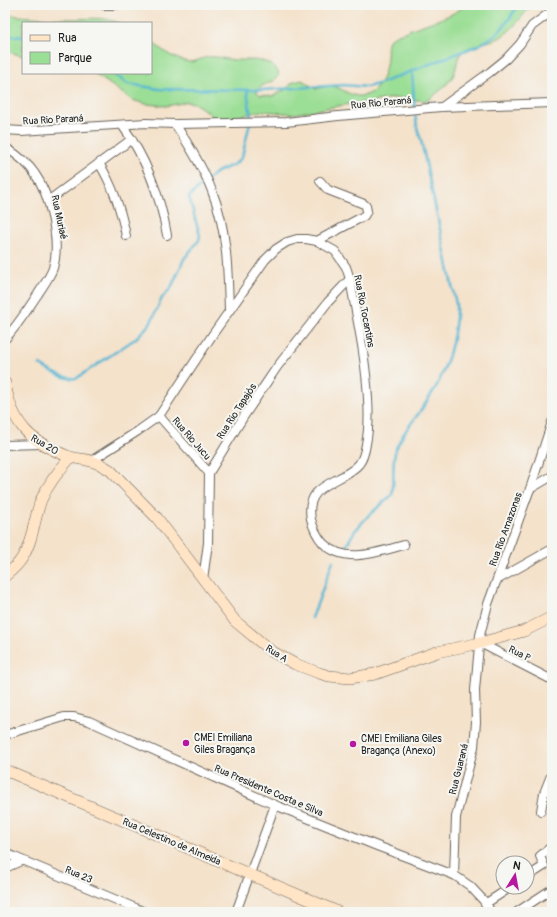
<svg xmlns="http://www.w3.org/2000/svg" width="557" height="917" font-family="Pangolin,sans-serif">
<rect width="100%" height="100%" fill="#f6f6f2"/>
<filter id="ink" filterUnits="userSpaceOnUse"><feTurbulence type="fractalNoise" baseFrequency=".025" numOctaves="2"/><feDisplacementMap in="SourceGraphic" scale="8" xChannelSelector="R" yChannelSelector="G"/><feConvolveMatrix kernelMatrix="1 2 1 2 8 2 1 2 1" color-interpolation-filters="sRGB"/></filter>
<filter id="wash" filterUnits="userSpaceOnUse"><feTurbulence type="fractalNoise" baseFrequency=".012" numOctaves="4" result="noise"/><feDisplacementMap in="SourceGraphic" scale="16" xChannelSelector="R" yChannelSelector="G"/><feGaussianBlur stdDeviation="0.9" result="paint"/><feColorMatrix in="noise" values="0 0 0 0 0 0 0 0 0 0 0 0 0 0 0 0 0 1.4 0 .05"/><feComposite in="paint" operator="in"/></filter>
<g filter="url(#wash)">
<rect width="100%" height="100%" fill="#f4e2cb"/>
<!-- green -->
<g fill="#9bde95" stroke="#5c7d58">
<path d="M465 5H531C522 17 512 31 499 38 487 43 475 44 464 51 455 58 458 67 453 76 447 86 436 94 427 101L399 98H392L372 102 350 104 294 114 262 111 251 113 235 118 224 119 212 117 208 112 194 103 187 102 166 106 146 104 132 100 94 73H151V41C162 50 170 57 185 61 194 64 200 58 209 57 217 56 224 59 233 60 249 61 271 56 279 74 275 84 263 82 256 91L260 95 273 96 286 89 293 82 302 80 316 89C320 88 326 86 331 86 341 86 352 100 366 95 381 90 386 71 387 57 388 51 386 44 390 39 394 35 401 33 407 31 422 24 454 17 465 5Z"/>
<path d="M5 14C28 18 51 18 74 19 92 19 101 16 120 23H23V56L5 51Z"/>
</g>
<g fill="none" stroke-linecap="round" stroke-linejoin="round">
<!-- stream -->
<g stroke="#56b7d5" stroke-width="2.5">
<path d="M5 35 23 37"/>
<path d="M112 73 128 84 159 89 262 90 344 85 367 87 381 83 479 45C500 34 506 25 518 5"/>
<path d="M40 365C50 371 65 380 77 378L135 339 146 328 151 322 162 298 171 288 184 259 199 240 200 236 189 197 215 173 235 164 242 157 251 118 247 90"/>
<path d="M345 548 354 532 368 516 392 495C395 480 391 465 396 449 401 435 410 425 419 413 426 402 435 391 440 379 450 357 457 329 456 304L421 140 417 127 415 112 412 71"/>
<path d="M5 555 7 557"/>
<path d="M312 618 333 561"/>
</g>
</g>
</g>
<g filter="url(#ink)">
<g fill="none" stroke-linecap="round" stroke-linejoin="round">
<defs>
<g id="street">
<path d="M103 5H116"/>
<path d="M442 107 490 72 506 59 520 44 532 26 552 11"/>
<path d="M175 124C189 145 203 167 212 191 227 228 228 271 229 311"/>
<path d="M122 125C146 158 160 194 167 235"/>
<path d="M5 130 21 131 146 123 175 124 286 122 338 116 441 107 552 103"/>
<path d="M5 147C16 154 28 163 35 174 50 195 61 242 53 268 50 277 43 286 38 294 27 310 18 325 5 339"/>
<path d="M99 163C113 186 121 209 126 236"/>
<path d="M48 201 132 139"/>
<path d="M317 241 364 216 367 211 366 206 364 204 328 190 320 181"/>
<path d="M159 416 209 473"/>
<path d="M5 445 42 444"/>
<path d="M91 461 138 431 159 416 213 334 265 260 276 249 287 242 297 239H306L317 241 335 251 346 267 350 279C357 319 366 358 368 399 369 414 369 429 366 444 365 451 363 459 359 464 342 484 304 482 311 519 313 528 317 536 323 543 345 565 378 552 404 545"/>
<path d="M530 489 552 476"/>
<path d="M203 579 208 543 209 473 244 416 277 367 328 302 350 279"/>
<path d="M497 580 552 549"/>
<path d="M480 643 552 680"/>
<path d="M5 735 64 717H74L89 721 275 805 377 846 454 875 470 886 484 901 491 912"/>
<path d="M541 811 544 793 552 773"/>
<path d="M5 853 145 912"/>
<path d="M5 868 21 861"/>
<path d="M454 875 456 817 474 747 476 722 475 690 480 635 488 604 530 489 552 422"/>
<path d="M527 877 544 866 540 856 552 846"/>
<path d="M485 904 511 887"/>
<path d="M236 912 275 805"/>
<path d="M517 912 552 889"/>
</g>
<g id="secondary">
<path d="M5 383C12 425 30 442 70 457 77 459 84 459 91 461 98 463 104 466 110 470L157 518 235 621 271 651 295 664 319 673 329 676 350 678 375 674 437 652 480 643 524 631 552 617"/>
<path d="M5 576C11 571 18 565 22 558 33 541 34 519 41 500 48 484 59 470 71 457"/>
<path d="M5 770 338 912"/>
</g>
</defs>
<!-- street casing -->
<use href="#street" stroke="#686159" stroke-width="10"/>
<!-- secondary casing -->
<use href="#secondary" stroke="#686159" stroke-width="12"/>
<!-- street -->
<use href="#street" stroke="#fff" stroke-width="8"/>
<!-- secondary -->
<use href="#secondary" stroke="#ffe4c6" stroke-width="11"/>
</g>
</g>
<!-- markers -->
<g fill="#b5179e" stroke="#f6f6f2" stroke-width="1.5">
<circle cx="186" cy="743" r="4"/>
<circle cx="353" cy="744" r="4"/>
</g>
<g text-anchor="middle" stroke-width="4" stroke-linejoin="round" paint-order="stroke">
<!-- street labels -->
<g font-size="10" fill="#1c1c1c" stroke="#f6f6f2">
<text transform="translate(381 102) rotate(-5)" y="4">Rua Rio Paraná</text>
<text transform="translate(53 119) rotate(-3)" y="4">Rua Rio Paraná</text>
<text transform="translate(60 217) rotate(78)" y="4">Rua Muriaé</text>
<text transform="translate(365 311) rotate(79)" y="4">Rua Rio Tocantins</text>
<text transform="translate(236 411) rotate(-57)" y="4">Rua Rio Tapajós</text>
<text transform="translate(192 438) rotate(49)" y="4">Rua Rio Jucu</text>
<text transform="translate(45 444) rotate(30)" y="4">Rua 20</text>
<text transform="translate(505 529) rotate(-70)" y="4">Rua Rio Amazonas</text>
<text transform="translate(277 653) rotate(32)" y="4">Rua A</text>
<text transform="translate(520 653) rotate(27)" y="4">Rua P</text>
<text transform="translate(458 769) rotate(-76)" y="4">Rua Guaraná</text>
<text transform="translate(269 790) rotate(23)" y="4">Rua Presidente Costa e Silva</text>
<text transform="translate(172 841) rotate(23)" y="4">Rua Celestino de Almeida</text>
<text transform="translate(79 874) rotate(23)" y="4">Rua 23</text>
</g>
<!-- poi labels -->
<g font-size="10" fill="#1c1c1c" stroke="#f6f6f2" text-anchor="start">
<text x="194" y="741">CMEI Emiliana<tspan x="194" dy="12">Giles Bragança</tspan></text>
<text x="361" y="742">CMEI Emiliana Giles<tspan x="361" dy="12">Bragança (Anexo)</tspan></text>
</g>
</g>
<!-- margin -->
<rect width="557" height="917" fill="none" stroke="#f6f6f2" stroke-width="20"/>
<!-- legend -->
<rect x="22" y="22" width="130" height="52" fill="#f6f6f2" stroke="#9f9f9c"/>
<rect x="30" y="35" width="20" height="6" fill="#ffe4c6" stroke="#9f9f9c"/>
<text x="58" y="42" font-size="12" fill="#1c1c1c">Rua</text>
<rect x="30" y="52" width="20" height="12" fill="#9bde95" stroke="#9f9f9c"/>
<text x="58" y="62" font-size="12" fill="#1c1c1c">Parque</text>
<!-- north arrow -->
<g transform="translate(515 875) rotate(11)"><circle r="19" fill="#f6f6f2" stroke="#9f9f9c"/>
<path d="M0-3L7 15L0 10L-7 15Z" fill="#b5179e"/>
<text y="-6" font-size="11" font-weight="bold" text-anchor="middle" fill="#1c1c1c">N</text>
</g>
</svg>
